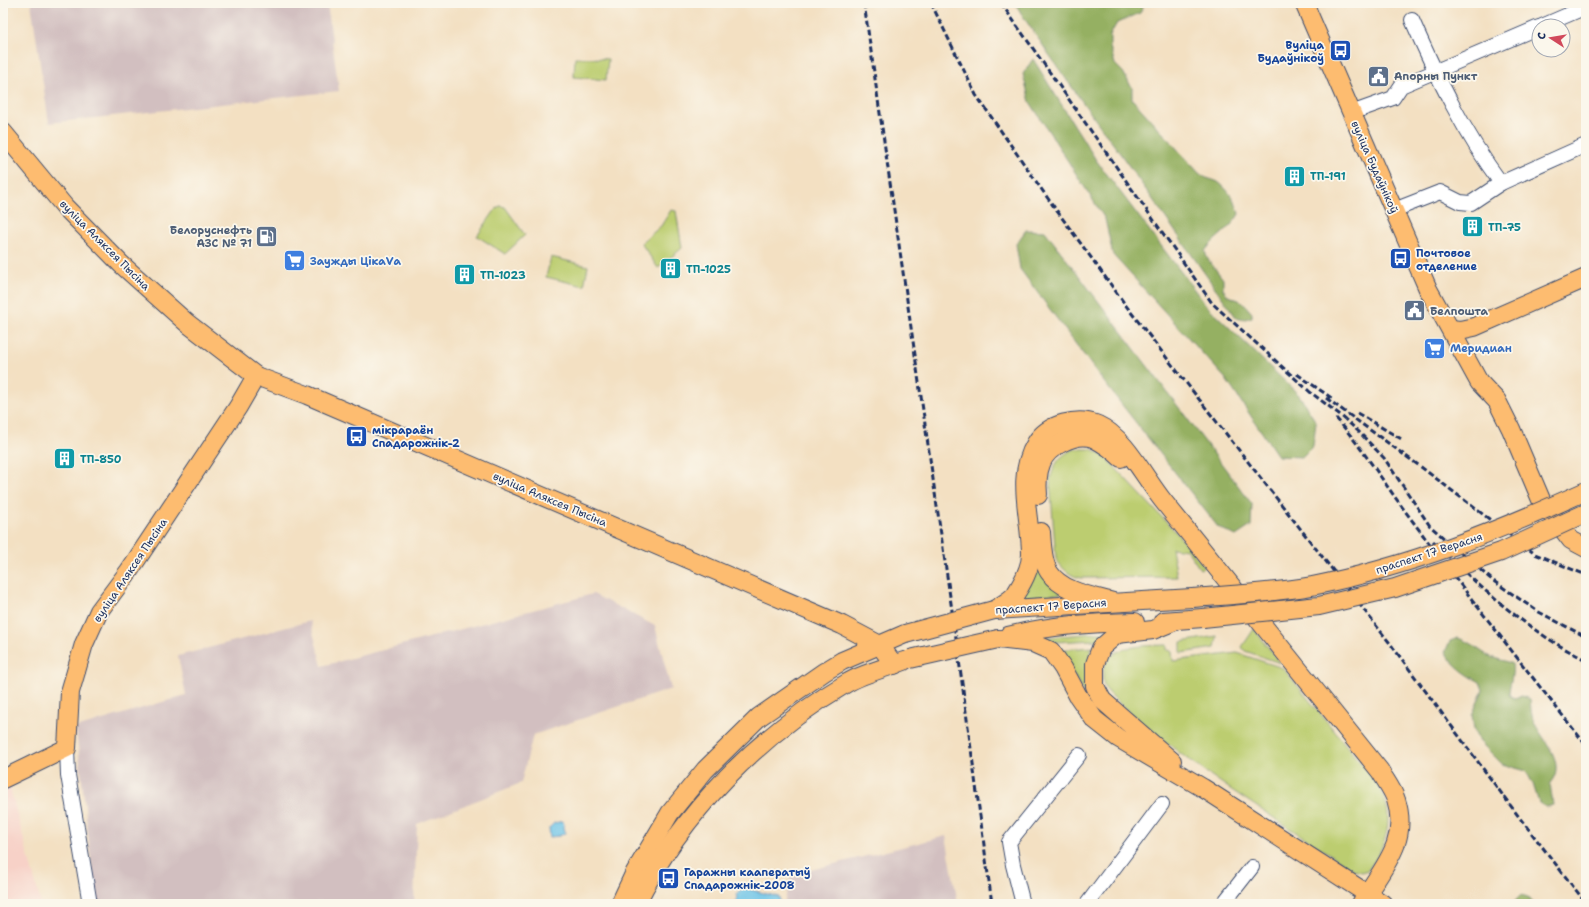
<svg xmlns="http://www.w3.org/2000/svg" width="1589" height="907" font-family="'Shantell Sans',sans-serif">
<rect width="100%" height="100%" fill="#fbf7ec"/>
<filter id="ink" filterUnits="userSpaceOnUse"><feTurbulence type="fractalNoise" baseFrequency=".025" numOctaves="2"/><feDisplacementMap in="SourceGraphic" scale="8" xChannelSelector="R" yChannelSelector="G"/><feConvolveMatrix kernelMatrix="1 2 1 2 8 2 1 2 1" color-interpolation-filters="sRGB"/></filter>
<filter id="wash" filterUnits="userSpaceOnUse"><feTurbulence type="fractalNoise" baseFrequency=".012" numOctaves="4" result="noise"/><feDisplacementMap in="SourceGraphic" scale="16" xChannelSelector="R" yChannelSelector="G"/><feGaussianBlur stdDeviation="0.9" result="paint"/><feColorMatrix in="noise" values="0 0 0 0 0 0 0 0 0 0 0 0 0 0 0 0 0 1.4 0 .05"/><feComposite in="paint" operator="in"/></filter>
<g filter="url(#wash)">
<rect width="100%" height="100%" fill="#f3e0c2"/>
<!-- built -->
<path fill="#f7d1c7" d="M9 784 41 904H3V787Z"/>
<!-- industrial -->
<g fill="#d2bfc0">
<path d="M31 3H327L339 91 49 123Z"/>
<path d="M593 594 655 626 671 689 533 735 521 783 417 824 414 904H96L76 728 186 695 178 656 310 621 322 666Z"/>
<path d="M946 836 958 904H784L791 875Z"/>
</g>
<!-- green -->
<g fill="#bccd70" stroke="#6c7e67">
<path d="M575 57 608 59 606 80 574 77Z"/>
<path d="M500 206 505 207 525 235 505 254 477 236 496 209Z"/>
<path d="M671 210 676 211 682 248 658 268 641 243 661 226Z"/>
<path d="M551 257 588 266 584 286 546 277Z"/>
<path d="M1075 449H1091L1104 456 1174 530 1205 567 1200 569 1187 550 1172 548 1177 577 1081 578C1069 576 1063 569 1056 559L1050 481C1053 465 1060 454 1075 449Z"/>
<path d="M1036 557 1067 593 1018 598Z"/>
<path d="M1254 629 1280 663 1245 651 1242 647Z"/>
<path d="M1107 632 1100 641 1096 640 1054 642 1039 638Z"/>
<path d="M1217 636 1215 648 1181 653V642Z"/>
<path d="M1167 645V650L1172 651 1173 661 1237 653 1283 668 1372 777C1376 783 1381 789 1383 795 1395 822 1384 849 1368 870L1361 872 1354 870C1288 826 1220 786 1158 736 1139 720 1120 706 1104 687 1095 644 1138 646 1167 645Z"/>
<path d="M1092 647 1087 676 1158 754 1097 713 1058 650Z"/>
</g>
<!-- forest -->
<g fill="#95b062" stroke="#587060">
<path d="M1015 3H1143L1144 5 1140 13 1117 23 1110 35V47L1115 64 1123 72 1132 88V99L1198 172C1206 180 1210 178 1218 182 1228 189 1237 203 1239 214 1231 229 1215 237 1205 251L1207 258 1223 279V289L1228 296 1241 301 1252 313V317L1245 319 1236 317C1196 262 1158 206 1119 152 1095 119 1071 87 1048 53 1037 36 1025 21 1015 3Z"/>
<path d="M1033 59 1096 160 1206 305 1299 395 1316 422 1313 446 1302 457 1278 456 1225 378 1113 255 1105 219 1030 102 1023 74Z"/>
<path d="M1026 230 1045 231 1252 504 1251 526 1236 536 1218 527 1104 382 1020 269 1016 244Z"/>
<path d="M1458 638C1471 642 1479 651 1491 657 1498 660 1505 660 1512 664 1514 675 1509 684 1509 695L1514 698 1521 696 1530 699C1531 707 1531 717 1535 724 1544 741 1567 764 1550 783L1553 805 1546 807 1539 803 1533 784 1526 771 1502 764 1480 742 1474 730 1472 715 1483 690 1480 682C1465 674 1455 667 1445 652L1450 641Z"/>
<path d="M1521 895 1528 897 1534 904H1515V901Z"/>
</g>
<!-- water -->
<g fill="#69c2e7" stroke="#4278a2">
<path d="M563 821 565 833 559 836 550 837 549 828 554 823Z"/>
<path d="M744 888 779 897 780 904H736L737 894Z"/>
</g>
</g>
<g filter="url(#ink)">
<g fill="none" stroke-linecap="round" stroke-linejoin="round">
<defs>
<g id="minor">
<path d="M1412 20C1437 77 1464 133 1501 183"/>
<path d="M1542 26 1586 7"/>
<path d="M1351 113 1393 98 1401 86 1539 27"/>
<path d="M1394 210 1440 192 1460 202 1471 203 1501 183 1586 145"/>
<path d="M67 748 68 775 90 904"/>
<path d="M1023 904 1013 865 1009 842 1079 755"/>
<path d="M1087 904 1162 804"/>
<path d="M1223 904 1252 867"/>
</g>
<g id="major">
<path d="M1304 3 1428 289 1479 382 1497 401 1511 429 1542 502 1571 540 1586 548"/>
<path d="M3 132 65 207 121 264 187 323 256 376 307 395 842 625 880 645 894 665"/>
<path d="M1451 329 1460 330 1474 327 1586 278"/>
<path d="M1038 495C1037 484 1037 474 1041 464 1046 447 1076 432 1093 438 1103 443 1113 450 1121 458"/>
<path d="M1041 532C1042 544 1042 561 1049 572 1062 592 1092 596 1113 602"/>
<path d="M994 610C1001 605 1012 600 1016 593 1023 582 1031 567 1031 554 1031 517 1015 477 1036 443 1047 424 1078 416 1098 425 1125 437 1145 479 1164 502 1236 592 1308 681 1380 771 1385 780 1393 790 1396 800 1410 843 1380 870 1361 904"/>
<path d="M995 610 1192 598"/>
<path d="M1163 621 1203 618"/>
<path d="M1008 636C1050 625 1092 623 1135 622"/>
<path d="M998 639 1033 643 1051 651 1063 668 1078 696 1094 719 1118 738 1203 788 1383 904"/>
<path d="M1172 761 1102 700 1095 686V664L1101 648 1117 634 1153 630 1175 621"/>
<path d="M3 779 67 748 70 692 84 644 99 611 129 571 238 407 256 376"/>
<path d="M620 904 635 872 670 813 705 770 759 717 824 672 842 661 905 634"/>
<path d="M636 904C682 812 759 735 847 683 864 673 886 668 904 661"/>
</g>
</defs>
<!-- minor casing -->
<use href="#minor" stroke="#3b4a6d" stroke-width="16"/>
<!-- major casing -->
<use href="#major" stroke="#3b4a6d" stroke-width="20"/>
<!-- minor -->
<use href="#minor" stroke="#fff" stroke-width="14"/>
<!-- major -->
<use href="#major" stroke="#fdbc70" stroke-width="18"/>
<!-- rail -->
<g stroke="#1b2f5e" stroke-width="3" stroke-dasharray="6 3" stroke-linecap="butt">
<path d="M864 3 956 638 992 904"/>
<path d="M931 3 976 95 1049 200 1130 311 1389 642 1519 817 1586 903"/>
<path d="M1001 3 1212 303 1310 392 1339 414 1358 431 1384 458 1430 526 1492 580 1537 611 1586 637"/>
<path d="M1297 374 1333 399"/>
<path d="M1326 398 1421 467 1535 554 1586 575"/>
<path d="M1357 413 1403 440"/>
<path d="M1336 418C1365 451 1387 488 1414 523 1470 598 1528 672 1586 745"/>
<path d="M1433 541C1479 587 1527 631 1586 660"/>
</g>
<defs>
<g id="major-bridge">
<path d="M1192 598C1232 595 1273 593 1312 586 1408 567 1498 531 1586 491"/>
<path d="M1203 618 1319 606 1395 588 1501 552 1586 513"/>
<path d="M905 634 994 610"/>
<path d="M910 659 998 639"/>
</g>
</defs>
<!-- major-bridge casing -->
<use href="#major-bridge" stroke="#3b4a6d" stroke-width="20" stroke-linecap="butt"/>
<!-- major-bridge -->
<use href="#major-bridge" stroke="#fdbc70" stroke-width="18"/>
</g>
</g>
<!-- icons -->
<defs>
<symbol id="bus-square" viewBox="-11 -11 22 22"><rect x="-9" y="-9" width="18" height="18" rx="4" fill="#1a4fb4" stroke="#fbf7ec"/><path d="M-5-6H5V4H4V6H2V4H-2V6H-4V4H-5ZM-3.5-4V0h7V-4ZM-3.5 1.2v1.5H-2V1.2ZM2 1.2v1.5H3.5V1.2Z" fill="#fff"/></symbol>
<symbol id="civic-square" viewBox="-11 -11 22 22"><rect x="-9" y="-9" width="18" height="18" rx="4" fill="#5c6f8a" stroke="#fbf7ec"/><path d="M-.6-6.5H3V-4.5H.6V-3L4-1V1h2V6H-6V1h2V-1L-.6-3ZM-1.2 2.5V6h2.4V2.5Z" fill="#fff"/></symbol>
<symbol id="building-square" viewBox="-11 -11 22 22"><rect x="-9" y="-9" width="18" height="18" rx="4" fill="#0f9aa8" stroke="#fbf7ec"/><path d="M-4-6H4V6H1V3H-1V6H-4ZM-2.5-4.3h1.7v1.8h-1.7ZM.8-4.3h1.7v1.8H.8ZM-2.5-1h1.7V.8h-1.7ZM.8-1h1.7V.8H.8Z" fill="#fff"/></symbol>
<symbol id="fuel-square" viewBox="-11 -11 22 22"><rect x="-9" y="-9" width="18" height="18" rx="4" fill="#5c6f8a" stroke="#fbf7ec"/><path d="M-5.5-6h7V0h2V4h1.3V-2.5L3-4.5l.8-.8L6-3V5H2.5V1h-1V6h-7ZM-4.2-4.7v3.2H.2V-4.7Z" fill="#fff"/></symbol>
<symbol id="supermarket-square" viewBox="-11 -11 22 22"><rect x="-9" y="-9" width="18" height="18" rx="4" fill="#3f7fe0" stroke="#fbf7ec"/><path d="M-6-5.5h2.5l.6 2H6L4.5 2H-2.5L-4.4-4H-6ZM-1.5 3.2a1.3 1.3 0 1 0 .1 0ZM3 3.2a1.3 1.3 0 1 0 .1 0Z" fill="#fff"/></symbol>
</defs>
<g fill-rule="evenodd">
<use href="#bus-square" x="1328" y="38" width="25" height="25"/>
<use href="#civic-square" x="1366" y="64" width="25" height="25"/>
<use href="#building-square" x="1282" y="164" width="25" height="25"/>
<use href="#building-square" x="1460" y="214" width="25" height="25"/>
<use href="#fuel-square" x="254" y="224" width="25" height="25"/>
<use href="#bus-square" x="1388" y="246" width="25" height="25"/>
<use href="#supermarket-square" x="282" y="248" width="25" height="25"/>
<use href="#building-square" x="658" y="256" width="25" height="25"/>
<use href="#building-square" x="452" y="262" width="25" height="25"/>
<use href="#civic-square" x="1402" y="298" width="25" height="25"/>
<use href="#supermarket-square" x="1422" y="336" width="25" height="25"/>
<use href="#bus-square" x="344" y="424" width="25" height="25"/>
<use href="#building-square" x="52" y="446" width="25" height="25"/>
<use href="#bus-square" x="656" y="866" width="25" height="25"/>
</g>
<g text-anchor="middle" stroke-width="3.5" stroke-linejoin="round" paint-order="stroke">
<!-- transit labels -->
<g font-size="11" font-weight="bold" fill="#164399" stroke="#fbf7ec" text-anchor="start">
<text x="1324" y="49" text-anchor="end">Вуліца<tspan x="1324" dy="13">Будаўнікоў</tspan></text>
<text x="1416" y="257">Почтовое<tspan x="1416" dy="13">отделение</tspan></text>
<text x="372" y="434">мікрараён<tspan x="372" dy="13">Спадарожнік-2</tspan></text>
<text x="684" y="876">Гаражны кааператыў<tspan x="684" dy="13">Спадарожнік-2008</tspan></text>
</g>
<!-- service labels -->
<g font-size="11" font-weight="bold" fill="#4e5e75" stroke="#fbf7ec" text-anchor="start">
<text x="1394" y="80">Апорны Пункт</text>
<text x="252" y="234" text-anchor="end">Белоруснефть<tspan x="252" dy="13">АЗС № 71</tspan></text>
<text x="1430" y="315">Белпошта</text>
</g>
<!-- street labels -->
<g font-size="11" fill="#1b2f5e" stroke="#fbf7ec">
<text transform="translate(1375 167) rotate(66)" y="4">вуліца Будаўнікоў</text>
<text transform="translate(105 245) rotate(45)" y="4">вуліца Аляксея Пысіна</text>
<text transform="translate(550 499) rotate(23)" y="4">вуліца Аляксея Пысіна</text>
<text transform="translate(1429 553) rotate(-18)" y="4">праспект 17 Верасня</text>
<text transform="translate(130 570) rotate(-56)" y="4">вуліца Аляксея Пысіна</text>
<text transform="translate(1051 606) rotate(-4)" y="4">праспект 17 Верасня</text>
</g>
<!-- culture labels -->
<g font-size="11" font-weight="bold" fill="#0d838f" stroke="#fbf7ec" text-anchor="start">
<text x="1310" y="180">ТП-191</text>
<text x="1488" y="231">ТП-75</text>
<text x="686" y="273">ТП-1025</text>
<text x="480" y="279">ТП-1023</text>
<text x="80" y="463">ТП-850</text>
</g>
<!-- shop labels -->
<g font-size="11" font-weight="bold" fill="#366cbe" stroke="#fbf7ec" text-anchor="start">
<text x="310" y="265">Заужды ЦікаVа</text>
<text x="1450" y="352">Меридиан</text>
</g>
</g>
<!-- margin -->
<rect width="1589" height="907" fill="none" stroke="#fbf7ec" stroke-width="16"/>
<!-- north arrow -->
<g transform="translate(1551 38) rotate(282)"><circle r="19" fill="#fbf7ec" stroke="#a1a7b3"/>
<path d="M0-3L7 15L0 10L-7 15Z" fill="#d1495b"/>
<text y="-6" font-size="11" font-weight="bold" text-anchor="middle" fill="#1b2f5e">С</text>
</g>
</svg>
